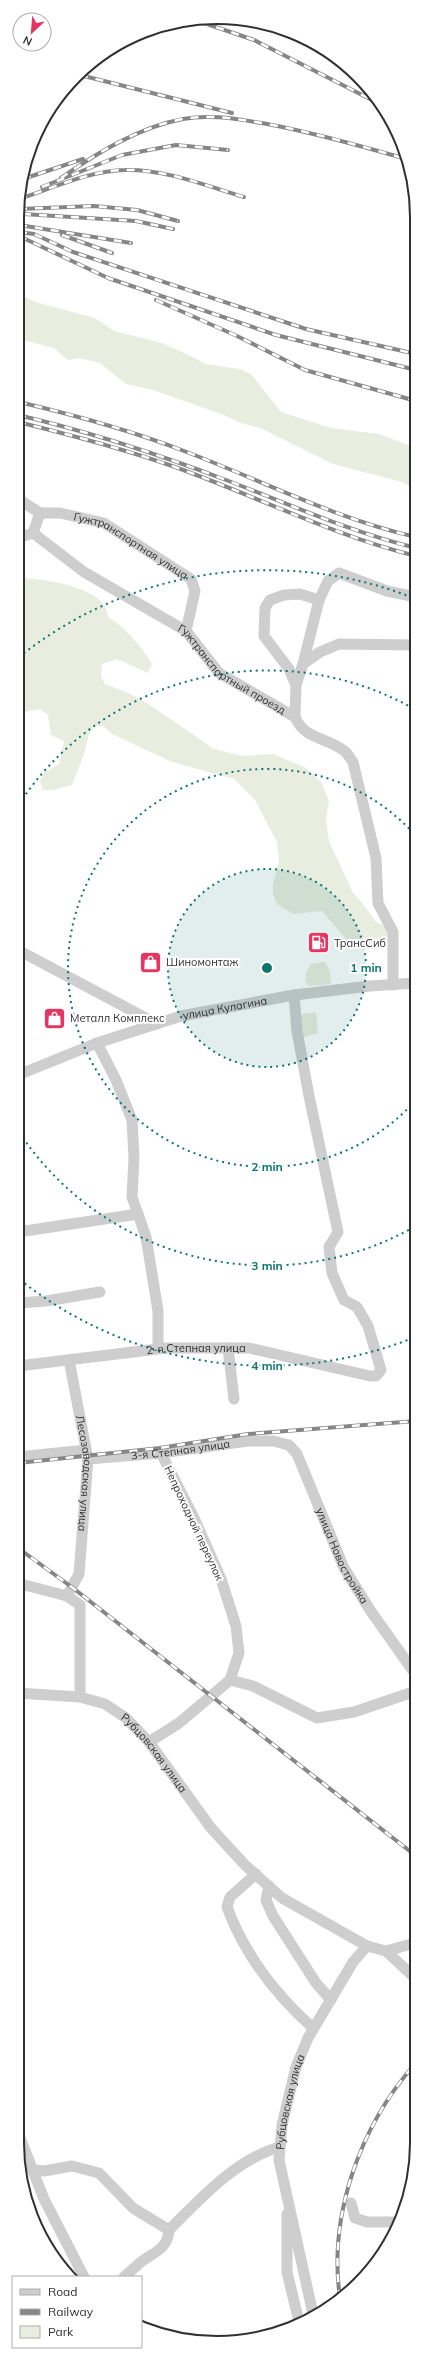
<svg xmlns="http://www.w3.org/2000/svg" width="434" height="2360" font-family="Mulish,sans-serif">
<rect width="100%" height="100%" fill="#fff"/>
<!-- green -->
<g fill="#e9eddf">
<path d="M19 295 39 303 95 318 114 331 162 343 195 358 205 364 240 369 251 374 281 412 331 428 379 434 416 448V491L402 482 333 464 260 428 241 423 224 415 153 390 126 384 100 363 79 358 68 360 54 348 19 339Z"/>
<path d="M20 578C44 579 108 587 108 617 126 628 141 646 152 664L148 673 117 659 102 664 101 676 105 684 126 692 147 703 214 749 243 756 273 754 304 767 314 775 321 782 329 801 326 820 329 841 353 893 363 904 376 922 386 926 389 937 384 947 375 949 347 940 322 911 293 914 277 904 273 894V885L279 860 277 842 255 800 234 779 172 762 112 734 103 726H94L89 734 84 754 72 785 53 790H43L40 781 44 773 59 764 64 741 51 735 48 715 40 709 18 713V580Z"/>
<path d="M325 962 330 971 331 984 308 986C303 979 306 971 311 964Z"/>
<path d="M316 1012 318 1033 302 1038 300 1018 302 1014Z"/>
</g>
<g fill="none" stroke-linecap="round" stroke-linejoin="round">
<!-- minor -->
<g stroke="#cecece" stroke-width="11">
<path id="s1" d="M18 499 40 513 33 533 84 572 186 631 219 673 295 717C304 739 326 737 343 750 347 752 350 758 353 762L376 858 378 903 393 932V985"/>
<path id="s2" d="M40 513H60L104 523 191 579 195 591 186 631"/>
<path d="M18 538 33 533"/>
<path d="M319 600 328 581 339 573 387 591 416 597"/>
<path d="M296 685 289 669 264 636 265 608 270 600 284 595 300 594 319 600 303 664"/>
<path d="M295 717 296 685 303 664 320 652 339 644 416 645"/>
<path d="M18 950 157 1024"/>
<path d="M97 1043 116 1080 132 1120 134 1158 132 1197 146 1237 158 1311V1348"/>
<path id="s3" d="M18 1075 97 1043 181 1016 294 995 370 986 416 983"/>
<path d="M18 1232 138 1214"/>
<path d="M18 1303 46 1301 100 1292"/>
<path d="M228 1348 234 1399"/>
<path id="s4" d="M69 1360 88 1459 79 1574 67 1596 80 1605V1697"/>
<path id="s5" d="M18 1366 166 1348H249L370 1376H376L381 1370 368 1326 357 1307 344 1300 332 1273 329 1247 338 1232 309 1096 297 1031 294 995"/>
<path d="M18 1457 86 1450"/>
<path id="s6" d="M88 1459 161 1453 248 1441H273L289 1445 297 1454 344 1568 370 1610 416 1675"/>
<path d="M17 1583 67 1596"/>
<path d="M230 1680 253 1686 317 1718 354 1712 416 1691"/>
<path id="s7" d="M17 1693 80 1697 105 1704 126 1718 149 1742 211 1828 245 1865 282 1898 367 1946 386 1951 415 1978"/>
<path d="M149 1742 179 1723 230 1680 239 1653 236 1626 221 1579 194 1518 161 1453"/>
<path d="M256 1874 230 1897 227 1907C245 1956 275 1994 313 2028"/>
<path d="M269 1886 266 1900 273 1916 316 1983 331 2000"/>
<path d="M386 1951 415 1943"/>
<path d="M17 2130 44 2199 84 2277"/>
<path d="M33 2170 44 2171 72 2166 99 2173 133 2208 169 2230"/>
<path d="M351 2203 355 2218 367 2222H397"/>
<path d="M287 2214V2272L299 2322"/>
<path d="M169 2230C200 2199 235 2160 279 2147"/>
<path d="M124 2277C130 2272 135 2267 141 2262 154 2252 168 2249 169 2230"/>
<path id="s8" d="M313 2314 279 2160 282 2125 296 2067 308 2038 353 1962 367 1946"/>
</g>
<defs>
<g id="rail">
<path d="M201 22 254 40 376 102"/>
<path d="M80 75 232 113"/>
<path d="M61 178C97 153 139 127 183 119 210 114 236 119 262 123 311 132 358 145 406 159"/>
<path d="M23 179 83 159"/>
<path d="M42 187 122 155 176 145 228 150"/>
<path d="M19 199C50 189 92 170 125 170 165 169 207 186 244 197"/>
<path d="M19 209 94 206 137 210 178 221"/>
<path d="M23 214 136 221 173 229"/>
<path d="M19 225 131 243"/>
<path d="M19 232 34 234 73 252 306 329 416 354"/>
<path d="M62 235 112 253"/>
<path d="M19 236 108 278 276 335 416 370"/>
<path d="M156 300 237 336 305 370 416 401"/>
<path d="M19 402C74 415 130 430 184 451 261 480 336 519 416 537"/>
<path d="M18 415C90 432 158 454 226 480 289 504 350 532 416 548"/>
<path d="M18 422C71 435 124 449 175 467 256 496 332 535 416 556"/>
<path d="M18 1463 160 1448 248 1434 416 1421"/>
<path d="M18 1548 73 1588 416 1856"/>
<path d="M340 2298C328 2216 360 2126 415 2064"/>
</g>
</defs>
<!-- rail casing -->
<use href="#rail" stroke="#868686" stroke-width="4"/>
<!-- rail -->
<use href="#rail" stroke="#fff" stroke-width="2.5" stroke-dasharray="8" stroke-linecap="butt"/>
</g>
<!-- distance rings -->
<circle cx="267" cy="968" r="99" fill="#0f766e" fill-opacity=".12"/>
<g fill="none" stroke="#0f766e" stroke-width="2" stroke-dasharray="2 4">
<circle cx="267" cy="968" r="99"/>
<path d="M415 1101A199 199 0 1 1 416 836"/>
<path d="M414 1227A298 298 0 0 1 19 1132M19 804A298 298 0 0 1 416 710"/>
<path d="M413 1338A398 398 0 0 1 19 1279M19 657A398 398 0 0 1 416 599"/>
</g>
<!-- icons -->
<defs>
<symbol id="fuel-square" viewBox="-11 -11 22 22"><rect x="-9" y="-9" width="18" height="18" rx="4" fill="#e53562" stroke="#fff"/><path d="M-5.5-6h7V0h2V4h1.3V-2.5L3-4.5l.8-.8L6-3V5H2.5V1h-1V6h-7ZM-4.2-4.7v3.2H.2V-4.7Z" fill="#fff"/></symbol>
<symbol id="shop-square" viewBox="-11 -11 22 22"><rect x="-9" y="-9" width="18" height="18" rx="4" fill="#e53562" stroke="#fff"/><path d="M-5-2.5h2.3a2.7 3.5 0 0 1 5.4 0H5L5.5 6h-11ZM-1.5-2.5h3a1.5 2.3 0 0 0-3 0Z" fill="#fff"/></symbol>
</defs>
<g fill-rule="evenodd">
<use href="#fuel-square" x="306" y="930" width="25" height="25"/>
<use href="#shop-square" x="138" y="950" width="25" height="25"/>
<use href="#shop-square" x="42" y="1006" width="25" height="25"/>
</g>
<g text-anchor="middle" stroke-width="4" stroke-linejoin="round" paint-order="stroke">
<!-- street labels -->
<g font-size="11" fill="#313131" stroke="#fff">
<text dy="4" stroke="none"><textPath href="#s2" startOffset="99">Гужтранспортная улица</textPath></text>
<text dy="4" stroke="none"><textPath href="#s1" startOffset="290">Гужтранспортный проезд</textPath></text>
<text dy="4" stroke="none"><textPath href="#s3" startOffset="218">улица Кулагина</textPath></text>
<text dy="4" stroke="none"><textPath href="#s5" startOffset="179">2-я Степная улица</textPath></text>
<text dy="4" stroke="none"><textPath href="#s6" startOffset="93">3-я Степная улица</textPath></text>
<text dy="4" stroke="none"><textPath href="#s4" startOffset="115">Лесозаводская улица</textPath></text>
<text transform="translate(194 1523) rotate(65)" y="4">Непроходной переулок</text>
<text dy="4" stroke="none"><textPath href="#s6" startOffset="326">улица Новостройка</textPath></text>
<text dy="4" stroke="none"><textPath href="#s7" startOffset="159">Рубцовская улица</textPath></text>
<text dy="4" stroke="none"><textPath href="#s8" startOffset="217">Рубцовская улица</textPath></text>
</g>
<!-- poi labels -->
<g font-size="11" fill="#313131" stroke="#fff" text-anchor="start">
<text x="334" y="947">ТрансСиб</text>
<text x="166" y="966">Шиномонтаж</text>
<text x="70" y="1022">Металл Комплекс</text>
</g>
</g>
<!-- crop -->
<path d="M0 0H434V2360H0ZM217 24H217A193 193 0 0 1 410 217V2143A193 193 0 0 1 217 2336H217A193 193 0 0 1 24 2143V217A193 193 0 0 1 217 24Z" fill="#fff" fill-rule="evenodd"/>
<path fill="none" stroke="#313131" stroke-width="2" d="M217 24H217A193 193 0 0 1 410 217V2143A193 193 0 0 1 217 2336H217A193 193 0 0 1 24 2143V217A193 193 0 0 1 217 24Z"/>
<circle cx="267" cy="968" r="6" fill="#0f766e" stroke="#fff" stroke-width="2"/>
<g font-size="12" text-anchor="middle" font-weight="bold" fill="#0f766e" stroke="#fff" stroke-width="4" stroke-linejoin="round" paint-order="stroke">
<text x="366" y="972">1 min</text>
<text x="267" y="1171">2 min</text>
<text x="267" y="1270">3 min</text>
<text x="267" y="1370">4 min</text>
</g>
<!-- legend -->
<rect x="12" y="2276" width="130" height="72" fill="#ffffff" stroke="#adadad"/>
<rect x="20" y="2289" width="20" height="6" fill="#cecece" stroke="#adadad"/>
<text x="48" y="2296" font-size="12" fill="#313131">Road</text>
<rect x="20" y="2309" width="20" height="6" fill="#868686" stroke="#adadad"/>
<text x="48" y="2316" font-size="12" fill="#313131">Railway</text>
<rect x="20" y="2326" width="20" height="12" fill="#e9eddf" stroke="#adadad"/>
<text x="48" y="2336" font-size="12" fill="#313131">Park</text>
<!-- north arrow -->
<g transform="translate(32 32) rotate(206)"><circle r="19" fill="#ffffff" stroke="#adadad"/>
<path d="M0-3L7 15L0 10L-7 15Z" fill="#e53562"/>
<text y="-6" font-size="11" font-weight="bold" text-anchor="middle" fill="#313131">N</text>
</g>
</svg>
